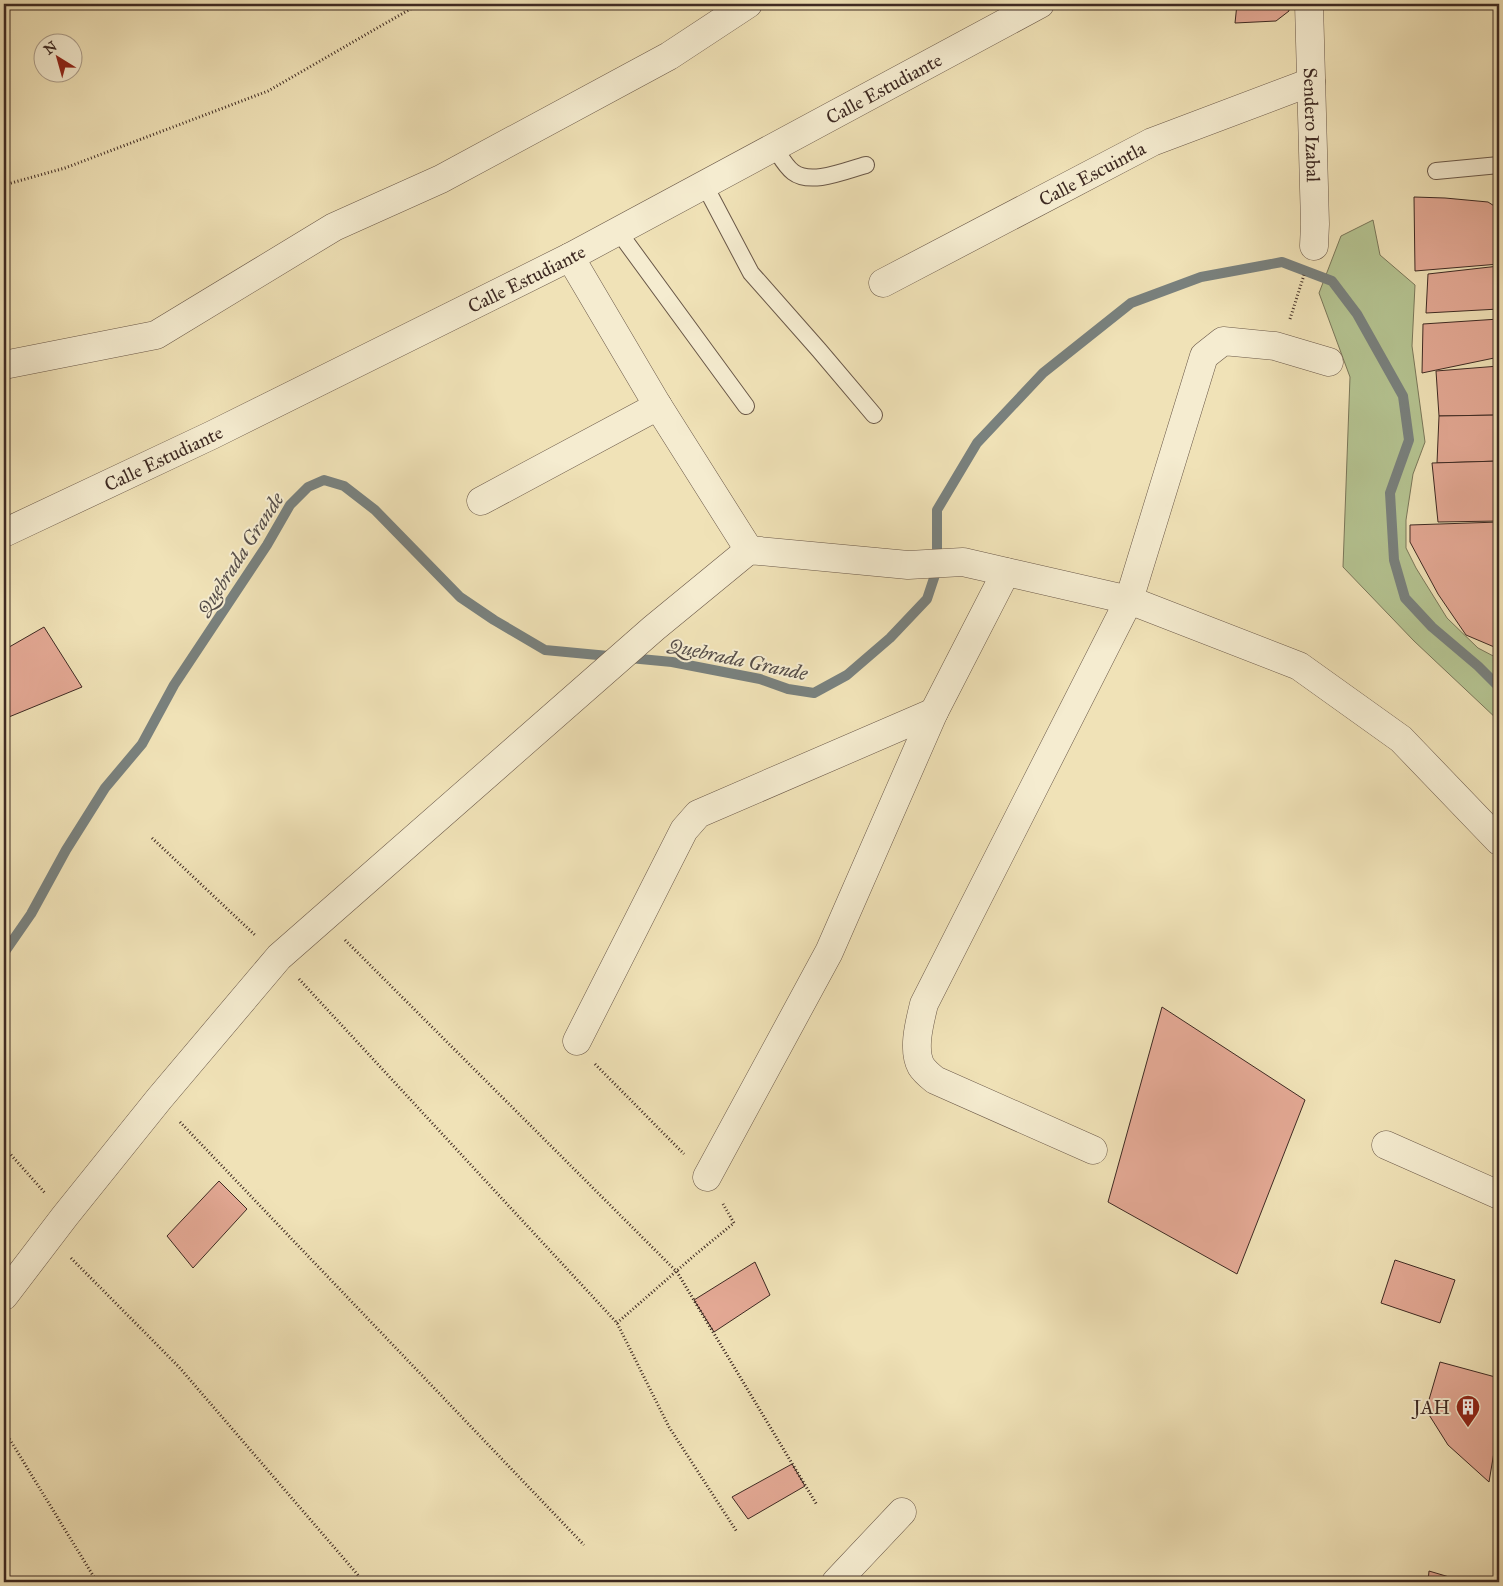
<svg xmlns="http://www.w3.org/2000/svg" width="1503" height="1586" font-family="'IM FELL Great Primer',serif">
<rect width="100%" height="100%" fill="#f0e2b7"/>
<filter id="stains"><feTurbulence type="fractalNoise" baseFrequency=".004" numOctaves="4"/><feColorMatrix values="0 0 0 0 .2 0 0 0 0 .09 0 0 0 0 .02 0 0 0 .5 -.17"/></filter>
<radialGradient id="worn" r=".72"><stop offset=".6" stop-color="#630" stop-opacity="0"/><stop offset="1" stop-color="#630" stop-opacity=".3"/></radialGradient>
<!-- green -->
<path fill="#b5c492" stroke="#7a775a" d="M1373 220 1380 255 1415 285 1412 346 1425 442 1413 474 1406 520V548L1416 568 1447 618 1478 648 1499 659V721L1414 641 1343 567 1350 377 1319 293 1341 236Z"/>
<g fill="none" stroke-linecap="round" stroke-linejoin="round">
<!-- stream -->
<path stroke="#79817e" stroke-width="10" d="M4 953 31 914 66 850 105 788 142 744 174 685 267 545 290 505 308 487 324 480 344 486 375 510 460 597 494 620 545 650 672 662 760 679 788 689 814 693 847 675 890 638 927 599 937 569V510L977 443 1043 373 1131 303 1201 277 1282 262 1332 281 1357 314 1403 396 1409 440 1390 493 1394 560 1405 598 1432 627 1478 666 1499 687"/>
</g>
<!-- building -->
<g fill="#e4a995" stroke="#3e2a23">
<path d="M1237 4H1288L1289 11 1276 21 1235 23Z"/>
<path d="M1414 197 1445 198 1488 202 1499 209V264L1415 271Z"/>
<path d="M1499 266V309L1426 313 1428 274Z"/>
<path d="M1499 319V357L1422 373 1423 324Z"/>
<path d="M1499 366V415L1439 416 1436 371Z"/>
<path d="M1499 415V461L1437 463 1439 416Z"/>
<path d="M1499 461V521L1438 522 1432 463Z"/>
<path d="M1499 522V649L1466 635 1438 594 1410 542V525Z"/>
<path d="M44 627 82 687 4 719V650Z"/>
<path d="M1162 1007 1305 1100 1237 1274 1108 1202Z"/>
<path d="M219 1181 247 1209 193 1268 167 1236Z"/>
<path d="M1395 1260 1455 1280 1440 1323 1381 1303Z"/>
<path d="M755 1262 770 1295 714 1332 694 1300Z"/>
<path d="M1440 1362 1499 1378V1446H1495L1489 1482 1448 1445 1426 1410Z"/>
<path d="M792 1464 805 1486 748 1519 732 1497Z"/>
<path d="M1429 1571 1466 1582H1428Z"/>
</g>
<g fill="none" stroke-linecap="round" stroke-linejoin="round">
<defs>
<g id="service">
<path d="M774 147C779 154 785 166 793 172 811 186 847 170 866 165"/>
<path d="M1436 171 1499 165"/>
<path d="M704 184 751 273 819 350 874 415"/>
<path d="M618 231 746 406"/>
</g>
<g id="minor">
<path id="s1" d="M1309 4 1315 224 1314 246"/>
<path d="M570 257 658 406 749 550"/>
<path id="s2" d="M883 283 1152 142 1311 82"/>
<path d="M4 365 156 335 334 227 441 179 669 56 748 4"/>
<path d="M481 501 658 406"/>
<path d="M577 1041 684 830 698 814 934 712"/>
<path d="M1386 1145 1499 1195"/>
<path d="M1093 1150 935 1080C930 1076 924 1071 921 1066 912 1049 920 1021 924 1004L1129 600 1204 356 1223 341 1275 346 1329 362"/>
<path d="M707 1177 829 952 934 712 1006 572"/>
<path d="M4 1296 65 1216 159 1099 279 957 654 628 749 550 908 565 963 562 1129 600 1299 666 1401 739 1499 841"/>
<path d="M836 1582 902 1512"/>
</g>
<g id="tertiary">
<path id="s3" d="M4 533 212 435 570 257 1040 4"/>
</g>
</defs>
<!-- service casing -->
<use href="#service" stroke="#6a5848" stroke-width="18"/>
<!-- minor casing -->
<use href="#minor" stroke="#6a5848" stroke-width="29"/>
<!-- tertiary casing -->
<use href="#tertiary" stroke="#6a5848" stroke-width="29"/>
<!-- path -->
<g stroke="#3e2a23" stroke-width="3" stroke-dasharray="1 2.5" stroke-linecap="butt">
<path d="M4 185 65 168 268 91 419 4"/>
<path d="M1290 319 1304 275"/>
<path d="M152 838 256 936"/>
<path d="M345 940 677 1272 817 1505"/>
<path d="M299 979 617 1323 669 1427 737 1532"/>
<path d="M595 1064 684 1154"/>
<path d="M180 1122 584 1545"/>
<path d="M4 1147 45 1193"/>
<path d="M71 1258 179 1367 364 1582"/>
<path d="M617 1323 696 1254 734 1223 723 1204"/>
<path d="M4 1430 97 1582"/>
</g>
<!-- service -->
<use href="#service" stroke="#f5ecd0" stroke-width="16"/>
<!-- minor -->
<use href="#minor" stroke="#f5ecd0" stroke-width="28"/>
<!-- tertiary -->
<use href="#tertiary" stroke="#f5ecd0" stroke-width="28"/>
</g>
<!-- icons -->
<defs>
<symbol id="building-pin" viewBox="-11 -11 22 30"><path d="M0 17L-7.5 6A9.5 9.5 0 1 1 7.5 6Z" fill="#8f2418" stroke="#f5ecd0"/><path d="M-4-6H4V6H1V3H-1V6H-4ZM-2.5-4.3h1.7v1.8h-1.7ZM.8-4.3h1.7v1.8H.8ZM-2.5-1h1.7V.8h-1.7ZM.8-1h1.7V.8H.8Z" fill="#fff"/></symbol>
</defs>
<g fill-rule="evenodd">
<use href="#building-pin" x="1454" y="1393" width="28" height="38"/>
</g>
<g text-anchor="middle" stroke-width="4" stroke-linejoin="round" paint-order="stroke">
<!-- street labels -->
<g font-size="19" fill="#3e2a23" stroke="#f5ecd0">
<text dy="7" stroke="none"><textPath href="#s3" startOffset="986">Calle Estudiante</textPath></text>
<text dy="7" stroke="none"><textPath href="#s1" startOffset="121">Sendero Izabal</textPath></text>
<text dy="7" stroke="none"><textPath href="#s2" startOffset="236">Calle Escuintla</textPath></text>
<text dy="7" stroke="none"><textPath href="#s3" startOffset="581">Calle Estudiante</textPath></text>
<text dy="7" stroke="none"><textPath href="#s3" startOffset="176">Calle Estudiante</textPath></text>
</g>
<!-- poi labels -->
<g font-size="19" fill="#3e2a23" stroke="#f5ecd0" text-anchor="end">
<text x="1450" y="1414">JAH</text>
</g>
<!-- water labels -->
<g font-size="20" font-style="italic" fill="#564e49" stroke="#f5ecd0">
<text transform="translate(240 554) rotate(-57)" y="7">Quebrada Grande</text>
<text transform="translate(738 659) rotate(12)" y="7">Quebrada Grande</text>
</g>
</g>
<!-- margin -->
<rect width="1503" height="1586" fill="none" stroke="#f0e2b7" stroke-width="20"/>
<rect x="5" y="5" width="1493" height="1576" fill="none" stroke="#3e2a23" stroke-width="2.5"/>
<rect x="10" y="10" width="1483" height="1566" fill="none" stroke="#3e2a23"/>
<!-- north arrow -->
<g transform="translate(58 58) rotate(323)"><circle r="24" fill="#f5ecd0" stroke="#ac9e8b"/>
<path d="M0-4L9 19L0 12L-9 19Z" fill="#8f2418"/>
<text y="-8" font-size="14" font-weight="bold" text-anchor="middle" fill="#3e2a23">N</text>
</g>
<rect width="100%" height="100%" filter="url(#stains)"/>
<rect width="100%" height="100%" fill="url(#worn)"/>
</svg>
